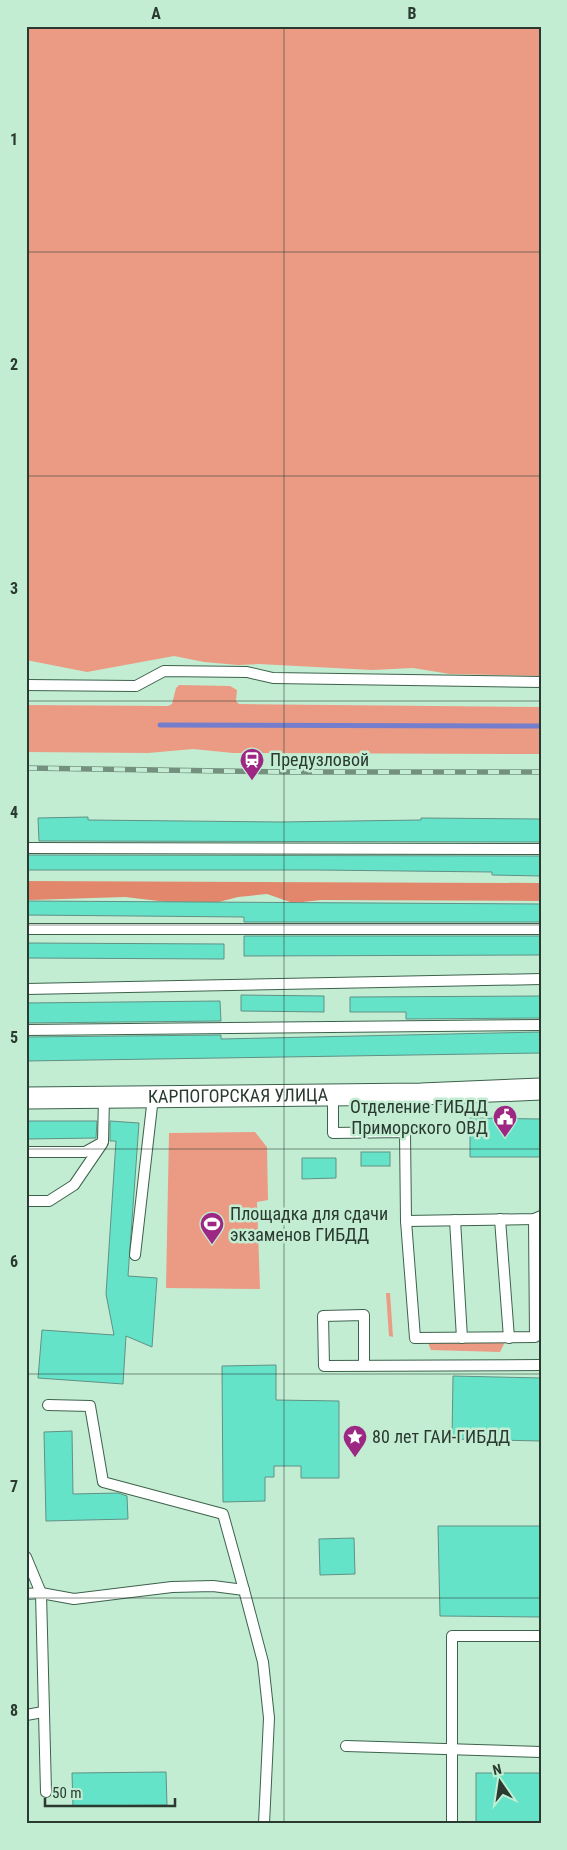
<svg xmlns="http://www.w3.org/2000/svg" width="567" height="1850" font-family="'Roboto Condensed',sans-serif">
<rect width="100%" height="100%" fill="#c3edd2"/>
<!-- green -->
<g fill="#eb9b83">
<path d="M26 26H541V676L450 674 413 668 372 670 259 664 238 665 204 662 174 656 87 672 26 660Z"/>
<path d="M179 685 230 686 237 690 236 701 239 704 541 707V754L233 753 193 749 148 753 26 752V705L168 706 172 704 176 688Z"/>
<path d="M255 1132 267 1147 268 1200 257 1202 260 1289 166 1288 169 1133Z"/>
<path d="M386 1293H390L393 1337 389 1336Z"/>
<path d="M505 1342 500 1352 431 1350 428 1343Z"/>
</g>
<!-- forest -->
<path fill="#e2876b" d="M26 881 541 883V901L321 900 293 903 267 894 238 897 211 904H184L125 897 30 900 26 899Z"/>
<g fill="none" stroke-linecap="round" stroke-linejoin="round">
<!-- stream -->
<path stroke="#757ecd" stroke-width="5" d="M160 725 541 726"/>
</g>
<!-- building -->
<g fill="#65e3c9" stroke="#609185">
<path d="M88 817V820L280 822 421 820V818L541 819V842L39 841 38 818Z"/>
<path d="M26 855 541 856V876L492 875V872L318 870H26Z"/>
<path d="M26 901 541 904V922H244V917L26 915Z"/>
<path d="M244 936H541V955L244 956Z"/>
<path d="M26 943 224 944V959L26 958Z"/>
<path d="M241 995 324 996V1012L241 1011Z"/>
<path d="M541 996V1018L406 1019V1012H350V997Z"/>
<path d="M220 1001 221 1021 26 1023V1003Z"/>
<path d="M541 1032V1053L26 1061V1037L221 1035V1039Z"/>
<path d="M470 1118 541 1119V1157H470Z"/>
<path d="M26 1121H97L96 1138 26 1139Z"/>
<path d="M110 1121 139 1123 128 1276 157 1278 152 1347 126 1336 123 1384 38 1378 42 1330 114 1335 106 1294 116 1141H110Z"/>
<rect x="361" y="1152" width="29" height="14"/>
<path d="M302 1158H336V1178L302 1179Z"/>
<path d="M276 1365V1400L339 1401V1478H301V1466H274V1477H265V1501L223 1502 222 1366Z"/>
<path d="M453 1376 541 1378V1441L452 1439Z"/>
<path d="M72 1431 73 1494 118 1493 127 1496 128 1519 46 1521 44 1432Z"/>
<path d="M438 1526H541V1617L440 1616Z"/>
<path d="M354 1538 355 1574 320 1575 319 1539Z"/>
<path d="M166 1772 167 1805 73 1806 72 1773Z"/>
<rect x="476" y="1773" width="65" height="51"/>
</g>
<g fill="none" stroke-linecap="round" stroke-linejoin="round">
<defs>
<g id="lane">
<path d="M26 685 136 686 164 671 247 672 273 678 541 682"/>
<path d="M26 848 541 849"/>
<path d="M26 929H541"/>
<path d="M26 989 541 979"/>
<path d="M26 1030 541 1025"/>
<path d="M333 1095V1133L405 1132 406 1221 415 1338 535 1337 534 1219"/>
<path d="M26 1152H85L103 1142 104 1097"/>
<path d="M26 1201H49L74 1185 102 1144"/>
<path d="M500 1219 509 1338"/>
<path d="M455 1220 462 1338"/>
<path d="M406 1221 534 1219 541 1216"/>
<path d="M135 1255 153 1097"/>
<path d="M364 1366V1315L323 1316 324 1366 541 1365"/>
<path d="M48 1405 90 1406 103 1482 223 1514 244 1590"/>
<path d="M26 1557 41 1593 46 1792"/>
<path d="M26 1594 41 1593 74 1599 172 1587 213 1586 244 1590 263 1662 269 1718 264 1824"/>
<path d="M26 1715 43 1712"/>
<path d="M346 1746 541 1752"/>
<path d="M452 1824V1636H541"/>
</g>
<g id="street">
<path id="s1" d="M26 1098 421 1094 541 1089"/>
</g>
</defs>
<!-- lane casing -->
<use href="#lane" stroke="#3d624c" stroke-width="12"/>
<!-- street casing -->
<use href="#street" stroke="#3d624c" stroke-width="23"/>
<!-- lane -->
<use href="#lane" stroke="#fff" stroke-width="10"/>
<!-- street -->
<use href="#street" stroke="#fff" stroke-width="21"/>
<defs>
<path id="rail" d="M26 768 284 772H541"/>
</defs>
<!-- rail casing -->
<use href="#rail" stroke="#74917f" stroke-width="5.5"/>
<!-- rail -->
<use href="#rail" stroke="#c3edd2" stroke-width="4" stroke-dasharray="11" stroke-linecap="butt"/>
</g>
<!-- grid -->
<path fill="none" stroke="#2a3a30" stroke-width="1" stroke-opacity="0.55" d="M284 26V1824M26 252H541M26 476H541M26 701H541M26 925H541M26 1149H541M26 1374H541M26 1598H541"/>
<!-- icons -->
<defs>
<symbol id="station-pin" viewBox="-11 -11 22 30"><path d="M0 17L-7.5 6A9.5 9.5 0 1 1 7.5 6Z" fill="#9c2884" stroke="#c3edd2"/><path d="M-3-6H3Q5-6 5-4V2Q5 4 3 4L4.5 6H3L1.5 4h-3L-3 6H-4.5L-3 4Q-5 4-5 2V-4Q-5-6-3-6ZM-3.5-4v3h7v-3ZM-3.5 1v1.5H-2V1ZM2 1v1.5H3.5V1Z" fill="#fff"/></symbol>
<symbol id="civic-pin" viewBox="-11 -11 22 30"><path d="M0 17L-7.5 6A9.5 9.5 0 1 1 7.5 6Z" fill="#9c2884" stroke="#c3edd2"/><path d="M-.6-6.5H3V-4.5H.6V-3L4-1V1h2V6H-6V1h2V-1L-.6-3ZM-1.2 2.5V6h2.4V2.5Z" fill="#fff"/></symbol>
<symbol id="stadium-pin" viewBox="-11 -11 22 30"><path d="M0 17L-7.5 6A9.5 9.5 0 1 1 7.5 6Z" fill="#9c2884" stroke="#c3edd2"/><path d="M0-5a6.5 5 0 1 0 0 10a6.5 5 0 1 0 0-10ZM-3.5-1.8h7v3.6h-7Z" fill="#fff"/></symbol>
<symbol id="sight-pin" viewBox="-11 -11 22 30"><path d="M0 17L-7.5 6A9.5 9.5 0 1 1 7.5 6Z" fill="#9c2884" stroke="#c3edd2"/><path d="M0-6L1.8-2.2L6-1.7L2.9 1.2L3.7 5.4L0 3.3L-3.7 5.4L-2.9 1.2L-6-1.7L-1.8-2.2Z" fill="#fff"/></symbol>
</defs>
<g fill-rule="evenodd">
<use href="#station-pin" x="238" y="746" width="28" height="38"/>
<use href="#civic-pin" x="491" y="1103" width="28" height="38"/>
<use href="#stadium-pin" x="198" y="1210" width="28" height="38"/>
<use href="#sight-pin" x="341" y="1423" width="28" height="38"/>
</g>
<g text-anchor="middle" stroke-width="5" stroke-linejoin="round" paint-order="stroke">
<!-- poi labels -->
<g font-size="18" fill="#2a3a30" stroke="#c3edd2" text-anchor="start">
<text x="270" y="766">Предузловой</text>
<text x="488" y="1113" text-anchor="end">Отделение ГИБДД<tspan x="488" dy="21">Приморского ОВД</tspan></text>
<text x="230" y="1220">Площадка для сдачи<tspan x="230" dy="21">экзаменов ГИБДД</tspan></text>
<text x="372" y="1443">80 лет ГАИ-ГИБДД</text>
</g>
<!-- street labels -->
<g font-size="18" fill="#2a3a30" stroke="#c3edd2">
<text dy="6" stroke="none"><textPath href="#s1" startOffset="212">КАРПОГОРСКАЯ УЛИЦА</textPath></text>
</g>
</g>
<!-- border -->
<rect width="567" height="1850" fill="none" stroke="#c3edd2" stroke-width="55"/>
<!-- north arrow -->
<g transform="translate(500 1782) rotate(347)" stroke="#c3edd2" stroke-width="4" paint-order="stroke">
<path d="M0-4L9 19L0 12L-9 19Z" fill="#2a3a30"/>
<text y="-8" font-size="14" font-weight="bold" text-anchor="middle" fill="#2a3a30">N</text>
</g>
<!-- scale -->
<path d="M45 1798v8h130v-8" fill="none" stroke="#2a3a30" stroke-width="2.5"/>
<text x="52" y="1798" font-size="15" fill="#2a3a30" stroke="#c3edd2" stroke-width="4" paint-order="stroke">50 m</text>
<rect x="28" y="28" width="512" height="1794" fill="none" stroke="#2a3a30" stroke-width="2"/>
<g font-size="16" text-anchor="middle" font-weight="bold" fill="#2a3a30">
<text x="156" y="19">A</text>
<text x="412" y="19">B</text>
<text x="14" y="145">1</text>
<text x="14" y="370">2</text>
<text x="14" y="594">3</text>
<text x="14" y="818">4</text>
<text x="14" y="1043">5</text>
<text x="14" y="1267">6</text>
<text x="14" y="1492">7</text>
<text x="14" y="1716">8</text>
</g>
</svg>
